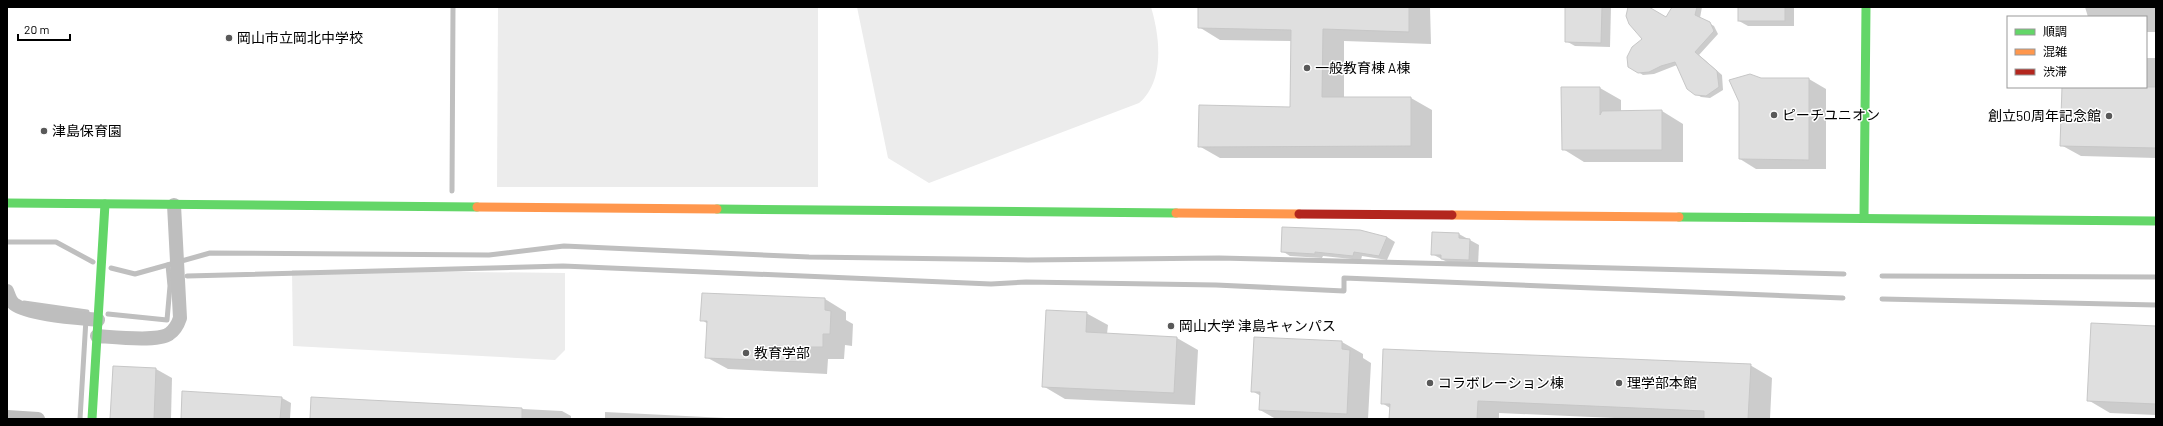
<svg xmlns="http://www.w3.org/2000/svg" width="2163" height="426" font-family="Barlow,'Noto Sans JP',sans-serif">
<rect width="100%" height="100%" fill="#fff"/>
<!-- green -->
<g fill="#ececec">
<path d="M498 7H818V187H497Z"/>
<path d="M857 7H1151C1160 37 1165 81 1139 103L929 183 888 158Z"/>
<path d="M292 270 565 273V350L555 360 293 346Z"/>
</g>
<!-- shadow -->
<g fill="#0003">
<path d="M1199 7H1430L1431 44 1344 41V98H1411L1432 110V158H1220L1199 146 1291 108 1292 41 1220 40 1199 27Z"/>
<path d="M1566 7H1611L1610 47 1575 46 1566 41Z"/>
<path d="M1629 7H1647L1666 18 1673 7H1702L1700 18 1714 26 1718 34 1699 55 1722 75 1723 90 1710 98 1701 97 1696 94 1677 65 1654 74 1643 75 1629 66 1643 39Z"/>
<path d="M1739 7H1794V26H1748L1739 21Z"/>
<path d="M2085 7H2156V32H2146V17H2088Z"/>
<path d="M2146 58H2156V158L2081 156 2061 145 2063 87H2146Z"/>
<path d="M1760 79H1809L1826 89V169H1756L1740 159Z"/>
<path d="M1600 88 1621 100V112L1662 111 1683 124V162H1584L1563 149Z"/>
<path d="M1459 234 1479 245 1478 265 1451 264 1432 254Z"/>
<path d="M1387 237 1395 242 1387 260 1362 256 1361 260 1323 256 1322 258 1290 256 1282 251Z"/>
<path d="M825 299 846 312V320L853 324 852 346 845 345 844 359H828L827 374 728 369 706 357 708 324 702 320Z"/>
<path d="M1086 313 1108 325 1107 334 1177 338 1198 350 1195 405 1065 399 1043 386Z"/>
<path d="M2156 327V415L2110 413 2088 400Z"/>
<path d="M1342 342 1363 354V358L1371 363 1368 419H1276L1260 410 1261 396 1252 391Z"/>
<path d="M1750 365 1772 378 1770 419H1637L1499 413V419H1390V408L1382 403Z"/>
<path d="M156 369 172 378 171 419H111Z"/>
<path d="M282 398 291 403 290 419H182Z"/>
<path d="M312 398 562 411 571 416V419H311Z"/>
<path d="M605 412 746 419H605Z"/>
</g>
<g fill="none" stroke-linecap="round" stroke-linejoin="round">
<!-- stream -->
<g stroke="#bfbfbf" stroke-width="5">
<path d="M452 191 453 7"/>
<path d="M7 242H56L93 262"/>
<path d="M111 268 135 274 210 253 489 255 564 246 809 257 1028 260 1219 258 1844 274"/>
<path d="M187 276 563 266 991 284 1026 282 1216 285 1344 291V278L1843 298"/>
<path d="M1882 276 2156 277"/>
<path d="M1882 299 2156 305"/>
<path d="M24 303 87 312"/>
<path d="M108 314 167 320 170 286 168 265"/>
<path d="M80 419 86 319"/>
</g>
</g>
<!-- building -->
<g fill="#dfdfdf" stroke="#c7c7c7">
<path d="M1198 7H1409V32L1323 29 1322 97H1411V146L1198 147 1199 105 1290 107 1291 30 1198 28Z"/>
<path d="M1565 7H1602L1601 43 1565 42Z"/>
<path d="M1628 7H1649L1666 17 1672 7H1697L1695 15 1710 22 1714 31 1695 52 1717 71 1719 87 1706 96 1695 95 1687 89 1675 62 1661 66 1649 72 1638 73 1628 67 1627 57 1632 47 1642 39 1629 24 1626 16Z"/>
<rect x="1738" y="7" width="47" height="14"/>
<path d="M1750 74 1761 78H1809V160L1739 159V102L1729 80Z"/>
<path d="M1561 87H1600V115L1602 111 1662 110V150H1562Z"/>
<path d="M2062 87H2156V148L2060 146Z"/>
<path d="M1282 227 1360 230 1387 237 1379 256 1354 252 1353 256 1315 252V254L1281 252Z"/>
<path d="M1432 232 1459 233V238L1470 239 1469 260 1441 259V255H1431Z"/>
<path d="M702 293 825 298V310L831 311 830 334H823V347H807L806 362 705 358 707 321H700Z"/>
<path d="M1046 310 1087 312 1086 332 1177 337 1174 393 1042 387Z"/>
<path d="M2091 323 2156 326V404L2087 401Z"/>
<path d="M1254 337 1342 341V349L1350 350 1347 414 1259 410 1260 392H1251Z"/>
<path d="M1383 349 1751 364 1748 419H1704V411L1478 401 1477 419H1389L1390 404H1381Z"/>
<path d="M113 366 156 368 154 419H110Z"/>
<path d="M182 391 282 397 280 419H181Z"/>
<path d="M311 397 522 408V419H310Z"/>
</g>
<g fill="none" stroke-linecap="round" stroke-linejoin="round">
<!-- street -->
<g stroke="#bebebe" stroke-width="14">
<path d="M7 291C9 296 10 301 14 304 29 315 79 318 98 320"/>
<path d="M97 336C113 337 158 342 169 334 175 330 178 324 180 318L174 205"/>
<path d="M7 417 38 419"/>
</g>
<!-- fast -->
<g stroke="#63d668" stroke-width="9">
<path d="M7 203 477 207"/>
<path d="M717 209 1176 213"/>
<path d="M1679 217 2156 221"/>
<path d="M1864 218 1866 7"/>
<path d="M92 419 105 204"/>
</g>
<!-- slow -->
<g stroke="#ff974d" stroke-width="9">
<path d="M477 207 717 209"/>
<path d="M1176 213 1299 214"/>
<path d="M1452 215 1679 217"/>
</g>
<!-- jam -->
<path stroke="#b3261e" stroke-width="9" d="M1299 214 1452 215"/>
</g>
<!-- markers -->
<g fill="#595959" stroke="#fff" stroke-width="1.5">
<circle cx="229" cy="38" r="4"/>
<circle cx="1307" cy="68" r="4"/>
<circle cx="1774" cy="115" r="4"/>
<circle cx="2109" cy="116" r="4"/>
<circle cx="44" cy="131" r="4"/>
<circle cx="1171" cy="326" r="4"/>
<circle cx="746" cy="353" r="4"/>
<circle cx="1430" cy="383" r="4"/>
<circle cx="1619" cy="383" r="4"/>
</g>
<g text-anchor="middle" stroke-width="3" stroke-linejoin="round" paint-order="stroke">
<!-- poi labels -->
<g font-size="14" fill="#000" stroke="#fff" text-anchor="start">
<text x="237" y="43">岡山市立岡北中学校</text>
<text x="1315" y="73">一般教育棟 A棟</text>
<text x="1782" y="120">ピーチユニオン</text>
<text x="2101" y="121" text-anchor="end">創立50周年記念館</text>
<text x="52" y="136">津島保育園</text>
<text x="1179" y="331">岡山大学 津島キャンパス</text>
<text x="754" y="358">教育学部</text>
<text x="1438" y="388">コラボレーション棟</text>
<text x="1627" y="388">理学部本館</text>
</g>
</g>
<!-- border -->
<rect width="2163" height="426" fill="none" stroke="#000000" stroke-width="16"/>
<!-- legend -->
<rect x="2007" y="16" width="140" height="72" fill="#ffffff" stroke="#999999"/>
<rect x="2015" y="29" width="20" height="6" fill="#63d668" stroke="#999999"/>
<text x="2043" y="36" font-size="12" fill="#000000">順調</text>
<rect x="2015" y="49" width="20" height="6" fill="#ff974d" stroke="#999999"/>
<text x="2043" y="56" font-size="12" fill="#000000">混雑</text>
<rect x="2015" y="69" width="20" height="6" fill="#b3261e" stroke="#999999"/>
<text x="2043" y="76" font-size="12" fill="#000000">渋滞</text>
<!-- scale -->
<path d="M18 34v6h52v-6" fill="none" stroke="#000000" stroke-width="2"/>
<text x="24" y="34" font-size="12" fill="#000000" stroke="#ffffff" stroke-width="3" paint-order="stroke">20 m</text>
</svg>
